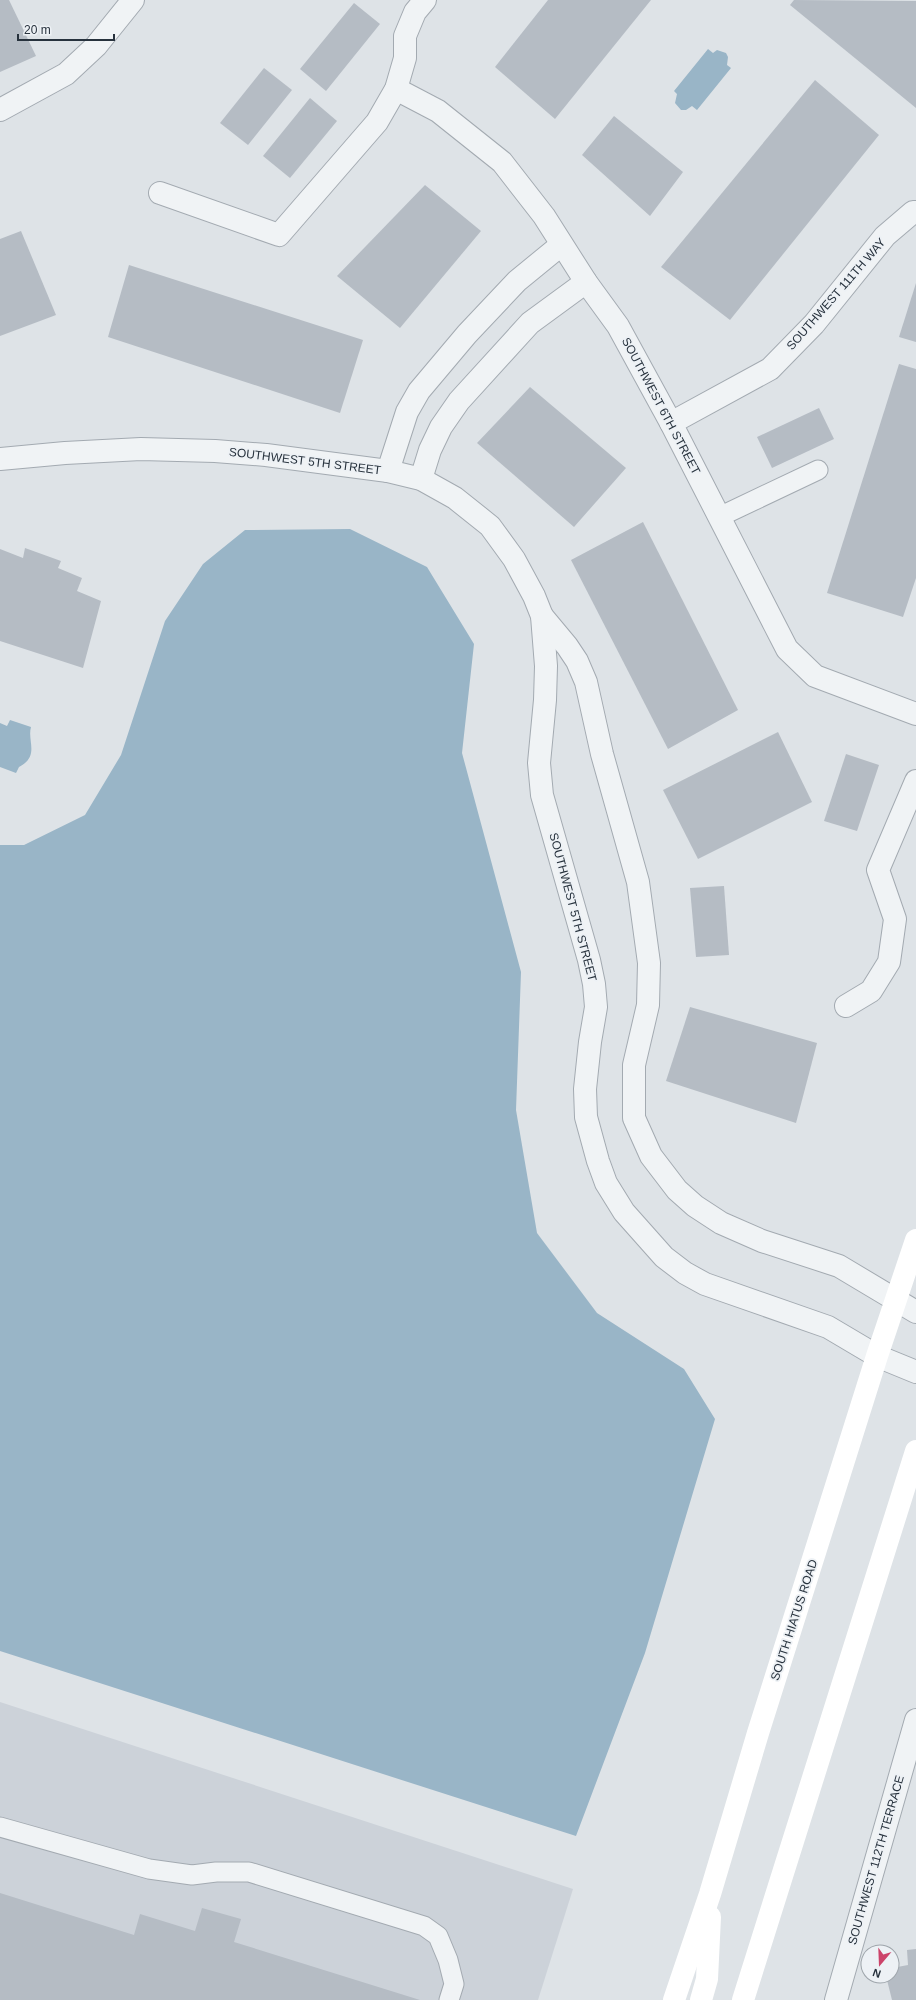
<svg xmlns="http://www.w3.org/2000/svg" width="916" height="2000" font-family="Helvetica,sans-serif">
<rect width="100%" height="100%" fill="#dee3e7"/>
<!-- built -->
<path fill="#ccd2d9" d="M0 1702 573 1889 538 2000H0Z"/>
<!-- water -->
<g fill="#99b5c7">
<path d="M708 49 713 53 717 50 726 53 728 57 727 65 731 68 697 110 692 106 686 110H681L675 103 677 94 674 91Z"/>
<path d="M350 529 427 567 474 644 462 753 521 972 516 1110 537 1233 597 1313 684 1369 715 1419 645 1653 576 1836 0 1651V845H24L85 815 121 755 165 621 203 564 245 530Z"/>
<path d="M10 720 31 727C27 741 40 756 19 767L16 773 0 767V723L7 726Z"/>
</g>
<!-- building -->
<g fill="#b5bcc4">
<path d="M0 0H9L36 56 0 72Z"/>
<path d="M548 0H651L555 119 495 67Z"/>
<path d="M794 0 916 1V108L790 5Z"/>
<path d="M354 3 380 24 326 91 300 69Z"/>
<path d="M264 68 292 90 248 145 220 123Z"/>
<path d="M815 80 879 135 730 320 661 267Z"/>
<path d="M310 98 337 121 290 178 263 156Z"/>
<path d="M614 116 683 172 650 216 582 155Z"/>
<path d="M425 185 481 231 400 328 337 276Z"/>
<path d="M21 231 56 315 0 336V239Z"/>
<path d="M129 265 363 340 340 413 108 337Z"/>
<path d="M916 283V342L899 337Z"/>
<path d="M899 364 916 369V578L903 617 827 593Z"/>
<path d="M530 387 626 468 574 527 477 443Z"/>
<path d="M819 408 834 439 772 468 757 437Z"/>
<path d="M643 522 738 710 668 749 571 560Z"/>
<path d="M25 548 61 561 58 568 82 578 77 591 101 601 83 668 0 641V549L23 558Z"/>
<path d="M778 732 812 802 698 859 663 790Z"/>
<path d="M846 754 879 765 857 831 824 821Z"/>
<path d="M724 886 729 955 696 957 690 888Z"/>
<path d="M690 1007 817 1043 796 1123 666 1081Z"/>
<path d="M0 1893 134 1935 140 1914 195 1931 202 1908 241 1919 234 1942 420 2000H0Z"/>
<path d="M916 1949V2000H892L886 1976H892V1968L908 1965 907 1950Z"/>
</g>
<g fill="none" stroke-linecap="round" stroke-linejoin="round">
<defs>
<g id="service">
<path d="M719 517 818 470"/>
<path d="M0 1827 149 1869 192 1875 216 1872H249L424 1926 438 1936 448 1960 454 1984 449 2000"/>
</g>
<g id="minor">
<path d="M396 89 438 111 502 162 544 216 586 282 618 326 671 423 787 649 815 676 916 714"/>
<path d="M0 110 66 74 96 46 133 0"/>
<path d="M160 193 279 235 377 122 396 89 405 58V36L415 12 425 0"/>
<path d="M671 423 770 369 814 324 885 236 913 212H916"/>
<path d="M0 459 65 453 141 449 215 451 266 455 388 471 421 479 455 498 490 526 514 559 534 596 542 616 546 666 545 700 539 763 542 795 589 960 594 984 596 1007 590 1042 585 1089 586 1117 598 1161 606 1183 624 1212 664 1257 685 1273 705 1284 828 1327 877 1356 916 1372"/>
<path d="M388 471 407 412 419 391 467 334 517 281 561 245"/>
<path d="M421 479 430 450 441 427 459 401 530 323 586 282"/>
<path d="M542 616 567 646 577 661 586 682 602 754 638 882 649 963 648 1005 634 1065V1118L651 1156 677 1190 695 1206 721 1223 762 1241 839 1266 916 1312"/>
<path d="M846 1006 871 991 889 962 895 919 878 870 916 781"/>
<path d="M836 2000 916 1720"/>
</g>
</defs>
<!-- service casing -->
<use href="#service" stroke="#a3aab1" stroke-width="21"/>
<!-- minor casing -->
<use href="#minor" stroke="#a3aab1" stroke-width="24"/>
<!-- service -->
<use href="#service" stroke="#f0f3f5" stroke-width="19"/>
<!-- minor -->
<use href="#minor" stroke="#f0f3f5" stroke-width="22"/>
<!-- secondary -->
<g stroke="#fff" stroke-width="22">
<path d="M674 2000 710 1894 758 1733 877 1356 916 1240"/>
<path d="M701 2000 707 1979 710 1917"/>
<path d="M743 2000 916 1451"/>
</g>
</g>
<g text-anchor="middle" stroke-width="3.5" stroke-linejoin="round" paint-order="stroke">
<!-- street labels -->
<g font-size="12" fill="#27323d" stroke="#edf1f5">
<text transform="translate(836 294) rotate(-49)" y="4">SOUTHWEST 111TH WAY</text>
<text transform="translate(661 406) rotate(62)" y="4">SOUTHWEST 6TH STREET</text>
<text transform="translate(305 461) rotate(7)" y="4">SOUTHWEST 5TH STREET</text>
<text transform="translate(573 907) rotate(75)" y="4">SOUTHWEST 5TH STREET</text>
<text transform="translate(794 1620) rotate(-72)" y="4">SOUTH HIATUS ROAD</text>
<text transform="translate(876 1860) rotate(-74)" y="4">SOUTHWEST 112TH TERRACE</text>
</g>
</g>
<!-- north arrow -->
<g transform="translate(880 1964) rotate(199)"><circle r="19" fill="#edf1f5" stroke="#9ea5ab"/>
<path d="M0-3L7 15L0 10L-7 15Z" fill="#cc436a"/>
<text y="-6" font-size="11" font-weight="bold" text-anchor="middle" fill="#27323d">N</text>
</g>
<!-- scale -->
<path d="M18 34v6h96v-6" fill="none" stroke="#27323d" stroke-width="2"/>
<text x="24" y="34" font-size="12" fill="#27323d" stroke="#edf1f5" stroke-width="3" paint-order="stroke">20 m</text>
</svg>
